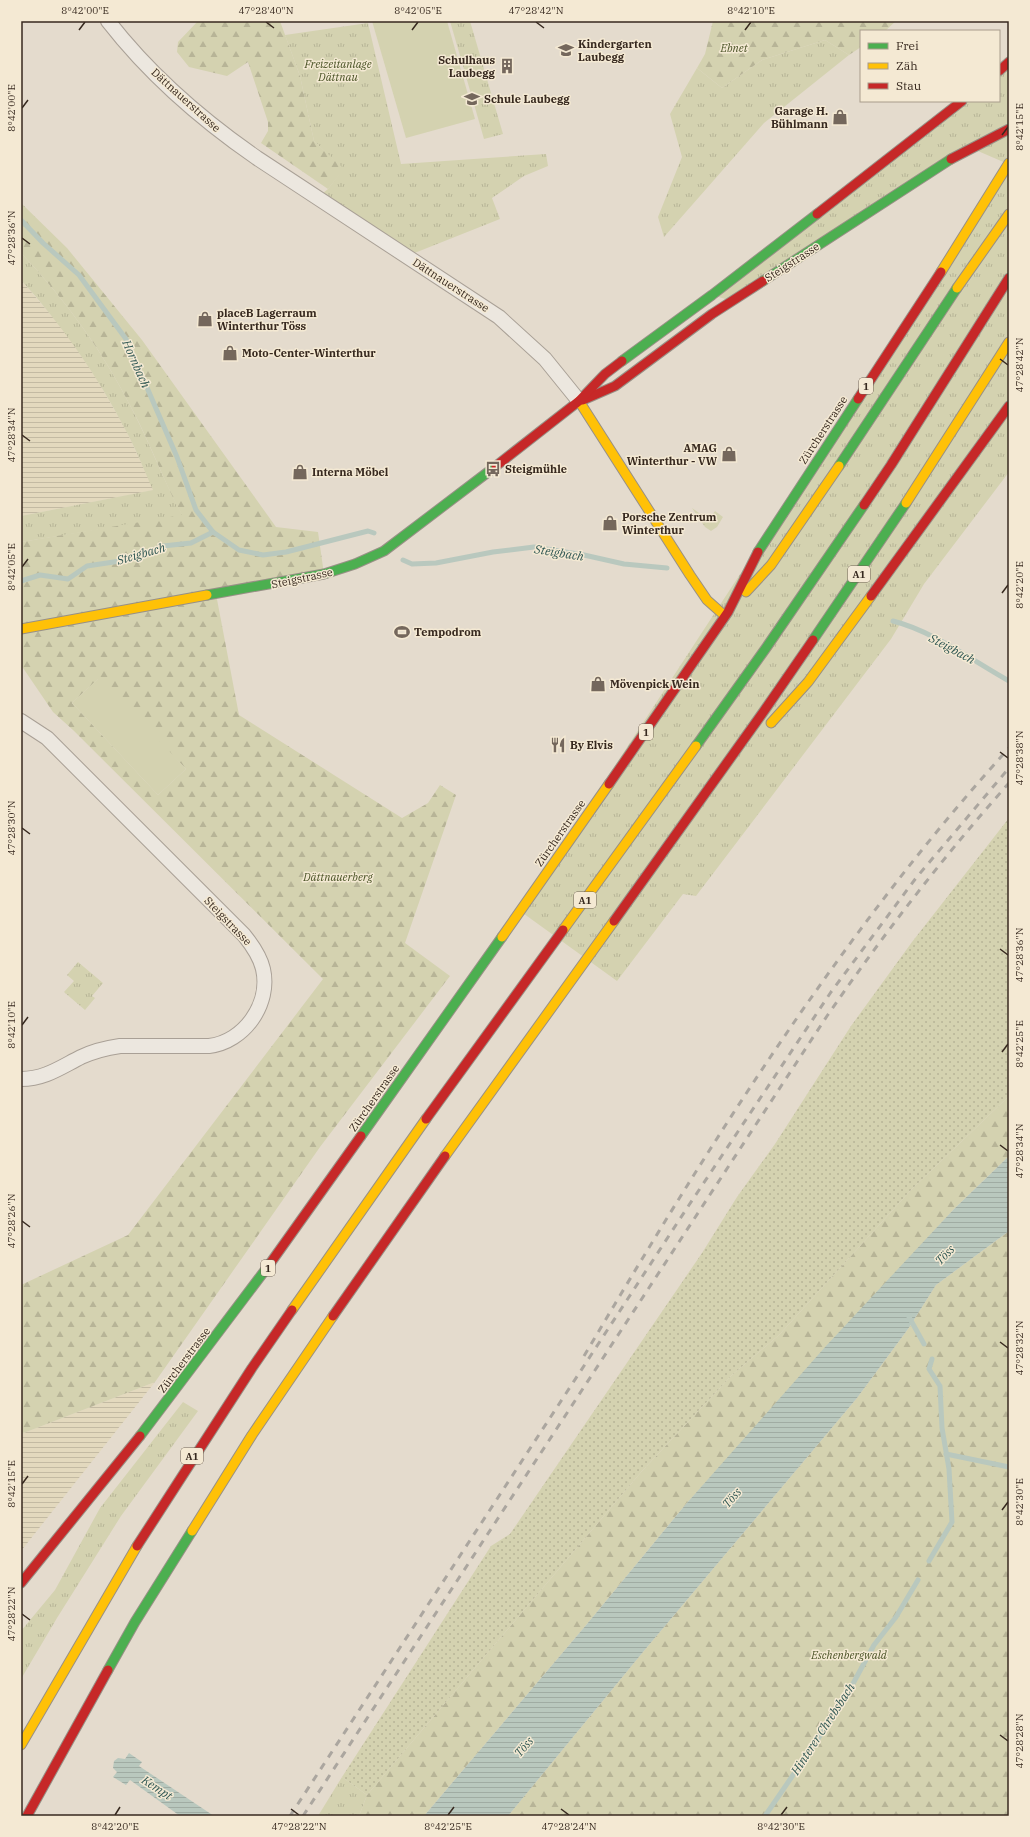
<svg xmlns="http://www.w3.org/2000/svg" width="1030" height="1837" font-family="'IBM Plex Serif',serif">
<defs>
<pattern id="farmland-rules" width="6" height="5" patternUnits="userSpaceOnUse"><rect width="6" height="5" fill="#e3d9be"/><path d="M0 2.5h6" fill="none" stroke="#c3baa3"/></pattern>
<pattern id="grass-tufts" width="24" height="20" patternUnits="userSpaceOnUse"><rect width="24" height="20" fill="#d4d2b0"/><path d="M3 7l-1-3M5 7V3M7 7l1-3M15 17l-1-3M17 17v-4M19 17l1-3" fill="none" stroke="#b7b497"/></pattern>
<pattern id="forest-firs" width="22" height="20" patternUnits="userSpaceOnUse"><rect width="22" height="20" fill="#d4d2b0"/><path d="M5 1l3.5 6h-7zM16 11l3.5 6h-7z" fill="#b7b497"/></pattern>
<pattern id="garden-dots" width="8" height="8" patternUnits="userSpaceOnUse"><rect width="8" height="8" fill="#d4d2b0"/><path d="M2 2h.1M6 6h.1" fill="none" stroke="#b7b497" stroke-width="1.8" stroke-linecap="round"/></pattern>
<pattern id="water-rules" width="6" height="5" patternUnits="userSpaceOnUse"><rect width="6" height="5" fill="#b9c8be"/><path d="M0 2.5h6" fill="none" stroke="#a0aca3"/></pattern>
</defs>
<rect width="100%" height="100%" fill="#e4dbcd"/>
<!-- farmland -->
<g fill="url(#farmland-rules)">
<path d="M21 280 63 329 95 376 126 430 154 490 21 516Z"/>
<path d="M155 1382 21 1551V1434Z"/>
</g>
<!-- grass -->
<g fill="url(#grass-tufts)">
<path d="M450 21H470L503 134 484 139Z"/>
<path d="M368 23 401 164 546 154 548 166 524 176 492 198 500 219 407 256 317 198 328 189 343 169 314 141 300 76 285 35Z"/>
<path d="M825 40 849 55 764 123 664 237 658 217 682 157 670 114 697 68 722 88 762 60Z"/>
<path d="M1009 62V472L924 584 891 639 696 896 683 894 617 981 520 911 1008 164 971 148 732 301 712 295 962 101H999V71Z"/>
<path d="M21 253C66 300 104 353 133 411 151 446 164 482 183 516L21 542V516L153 490C144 470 136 449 125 429 97 375 62 325 21 280Z"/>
<path d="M692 508 709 520 715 511 723 517 717 527 711 531 705 527Z"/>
<path d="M78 962 103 983 92 996 95 998 85 1010 64 992 74 981 67 975Z"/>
<path d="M183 1402 198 1411 121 1516 57 1618 21 1679V1631L55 1590 100 1508Z"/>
<path d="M342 1777 367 1795 359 1816H318Z"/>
</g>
<!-- forest -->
<g fill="url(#forest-firs)" fill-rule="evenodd">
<path d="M198 21H280L300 76 314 141 344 169 328 189 261 143 268 131V122L248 62 227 76 189 67 177 52 178 42Z"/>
<path d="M713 21H896L885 31H861V47L849 55 825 40 762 60 722 88 697 68 705 54Z"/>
<path d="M21 203 67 248 142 340 276 527 318 532 324 574 216 594 239 715 402 818 428 803 440 785 456 795 405 943 450 976 320 1147 155 1382 21 1434V1285L128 1235 323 979 73 730 53 712 21 665V542L182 515C164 482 151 445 133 411 104 353 66 300 21 253ZM98 679 186 769 158 795 72 703Z"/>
<path d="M1009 1096V1156L954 1209 686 1504 587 1624 424 1816H359L367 1795 642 1471 732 1375 779 1335 911 1190Z"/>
<path d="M1009 1231V1816H508L643 1652 857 1398 908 1329 936 1285Z"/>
</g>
<!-- garden -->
<path fill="url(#garden-dots)" d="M1009 818V1096L911 1190 779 1335 732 1375 642 1471 367 1795 342 1777 491 1546 510 1534 702 1253 737 1197 775 1144 851 1026 912 942Z"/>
<!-- pitch -->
<g fill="#d4d2b0">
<path d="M372 21H447L475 119 406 138Z"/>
<path d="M100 677 186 769 158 795 72 703Z"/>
</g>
<!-- water -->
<g fill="url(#water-rules)">
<path d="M1009 1156V1231L936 1285 908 1329 857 1398 643 1652 508 1816H424L587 1624 686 1504 826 1346 954 1209Z"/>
<path d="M129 1753 142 1762 139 1766 214 1816H180L130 1780 126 1785 113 1777 117 1772 113 1768 114 1761 118 1758 125 1759Z"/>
</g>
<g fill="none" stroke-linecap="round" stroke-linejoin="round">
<!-- stream -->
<g stroke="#b9c8be" stroke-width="5">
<path d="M21 220 43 243 79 275 126 339 177 457 196 510 213 532 239 550 263 555 286 552 368 531 374 533"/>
<path d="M403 560 412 564 436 563 493 552 534 547 584 555 624 564 667 568"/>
<path d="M21 581 40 575 68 579 87 566 127 560 163 546 191 543 213 532"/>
<path d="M893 621C933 631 973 661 1009 681"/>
<path d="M909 1317 924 1344"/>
<path d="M946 1454 1009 1467"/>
<path d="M929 1561 952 1522 949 1469 942 1428 940 1386 929 1369 932 1359"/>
<path d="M765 1816 843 1702 874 1645 896 1617 918 1580"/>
</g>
<defs>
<g id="street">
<path d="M108 21C150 75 202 120 257 158L499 317 545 359 579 401"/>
<path d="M21 721 47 738 244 935C252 945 260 956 263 969 271 1004 244 1042 209 1046H120C106 1048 94 1051 81 1057 61 1067 45 1079 21 1079"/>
</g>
<g id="fast">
<path d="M763 281 951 159"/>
<path d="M622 361 712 295 817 214"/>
<path d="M839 466 957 288"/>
<path d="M758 552 858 399"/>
<path d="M207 595 324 574 355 564 384 551 496 466"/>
<path d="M813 640 906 503"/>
<path d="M696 746 766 648 864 505"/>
<path d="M361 1136 502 937"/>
<path d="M140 1436 269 1265"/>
<path d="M108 1670 135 1622 192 1531"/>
</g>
<g id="slow">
<path d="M941 272 1009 163"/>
<path d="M957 288 1009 214"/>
<path d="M579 401 690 575 707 600 725 616"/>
<path d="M906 503 1009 342"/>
<path d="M746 592 771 565 839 466"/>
<path d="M21 629 207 595"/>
<path d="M771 723 808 682 871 596"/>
<path d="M563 930 696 746"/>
<path d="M502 937 609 784"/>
<path d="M445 1156 614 921"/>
<path d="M292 1310 426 1119"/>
<path d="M192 1531 252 1435 333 1316"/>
<path d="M21 1745 137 1546"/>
</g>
<g id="jam">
<path d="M999 71 1009 62"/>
<path d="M951 159 1009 129"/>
<path d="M817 214 962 101"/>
<path d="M858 399 941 272"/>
<path d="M583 400 615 386 712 314 763 281"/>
<path d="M496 466 579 401 605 374 622 361"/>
<path d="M864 505 891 465 1009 278"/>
<path d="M871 596 1009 406"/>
<path d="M609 784 728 612 758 552"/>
<path d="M614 921 764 711 813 640"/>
<path d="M426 1119 563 930"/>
<path d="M269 1265 361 1136"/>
<path d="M333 1316 445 1156"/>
<path d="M137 1546 252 1368 292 1310"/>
<path d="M21 1583 140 1436"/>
<path d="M27 1816 108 1670"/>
</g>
</defs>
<!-- street casing -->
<use href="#street" stroke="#a9a096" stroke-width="16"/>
<!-- fast casing -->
<use href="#fast" stroke="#989086" stroke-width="11"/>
<!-- slow casing -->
<use href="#slow" stroke="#989086" stroke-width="11"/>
<!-- jam casing -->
<use href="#jam" stroke="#989086" stroke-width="11"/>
<!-- street -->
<use href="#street" stroke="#ece7df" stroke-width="14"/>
<!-- fast -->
<use href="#fast" stroke="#4caf50" stroke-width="9"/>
<!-- slow -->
<use href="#slow" stroke="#ffc107" stroke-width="9"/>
<!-- jam -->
<use href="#jam" stroke="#c62828" stroke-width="9"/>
<!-- rail -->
<g stroke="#aba69f" stroke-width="3" stroke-dasharray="7 7" stroke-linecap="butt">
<path d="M584 1356C710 1143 842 932 1009 748"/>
<path d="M290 1816 689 1205 831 992 916 878 1009 768"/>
<path d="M303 1816 827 1016C883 935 943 857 1009 783"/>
</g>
</g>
<!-- ticks -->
<path fill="none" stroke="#37291f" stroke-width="1.5" d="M266 22 274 28M536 22 544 28M79 30 85 22M412 30 418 22M745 30 751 22M22 108 28 100M1002 135 1008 127M22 238 30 244M1000 359 1008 365M22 435 30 441M22 567 28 559M1002 593 1008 585M1000 752 1008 758M22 828 30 834M1000 949 1008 955M22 1025 28 1017M1002 1052 1008 1044M1000 1145 1008 1151M22 1221 30 1227M1000 1342 1008 1348M22 1484 28 1476M1002 1510 1008 1502M22 1614 30 1620M1000 1735 1008 1741M291 1809 299 1815M561 1809 569 1815M115 1815 120 1807M448 1815 454 1807M781 1815 787 1807"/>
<!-- icons -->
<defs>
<symbol id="school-bare" viewBox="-9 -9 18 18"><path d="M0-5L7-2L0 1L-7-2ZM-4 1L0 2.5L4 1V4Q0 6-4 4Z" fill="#74675c" stroke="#f4e9d3" stroke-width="2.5" paint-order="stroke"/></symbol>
<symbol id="building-bare" viewBox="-9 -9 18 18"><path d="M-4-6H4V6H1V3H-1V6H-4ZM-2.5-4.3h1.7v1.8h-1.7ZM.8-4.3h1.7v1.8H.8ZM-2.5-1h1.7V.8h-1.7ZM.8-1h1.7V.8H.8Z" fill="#74675c" stroke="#f4e9d3" stroke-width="2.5" paint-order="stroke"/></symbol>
<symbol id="shop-bare" viewBox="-9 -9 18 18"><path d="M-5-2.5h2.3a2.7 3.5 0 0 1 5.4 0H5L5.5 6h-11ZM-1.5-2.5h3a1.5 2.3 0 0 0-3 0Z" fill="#74675c" stroke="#f4e9d3" stroke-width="2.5" paint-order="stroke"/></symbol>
<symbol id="bus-bare" viewBox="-9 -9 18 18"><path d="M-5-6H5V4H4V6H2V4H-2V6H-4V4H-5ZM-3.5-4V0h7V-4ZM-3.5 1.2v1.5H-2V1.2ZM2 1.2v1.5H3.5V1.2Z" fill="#74675c" stroke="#f4e9d3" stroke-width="2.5" paint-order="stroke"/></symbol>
<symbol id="stadium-bare" viewBox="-9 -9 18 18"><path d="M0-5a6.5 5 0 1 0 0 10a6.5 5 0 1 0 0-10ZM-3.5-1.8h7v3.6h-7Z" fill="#74675c" stroke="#f4e9d3" stroke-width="2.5" paint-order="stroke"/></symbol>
<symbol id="restaurant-bare" viewBox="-9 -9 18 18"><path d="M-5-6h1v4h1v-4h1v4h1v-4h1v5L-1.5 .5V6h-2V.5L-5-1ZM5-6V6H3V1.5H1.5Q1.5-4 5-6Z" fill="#74675c" stroke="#f4e9d3" stroke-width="2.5" paint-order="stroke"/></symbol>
</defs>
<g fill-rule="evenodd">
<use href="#school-bare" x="555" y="39" width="22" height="22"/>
<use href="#building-bare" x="496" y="55" width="22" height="22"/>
<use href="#school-bare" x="461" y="88" width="22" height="22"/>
<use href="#shop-bare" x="829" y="106" width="22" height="22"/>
<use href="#shop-bare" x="194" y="308" width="22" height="22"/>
<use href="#shop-bare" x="219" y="342" width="22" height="22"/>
<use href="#shop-bare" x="718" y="443" width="22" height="22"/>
<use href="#bus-bare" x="482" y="458" width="22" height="22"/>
<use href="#shop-bare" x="289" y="461" width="22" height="22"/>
<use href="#shop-bare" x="599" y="512" width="22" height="22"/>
<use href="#stadium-bare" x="391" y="621" width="22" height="22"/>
<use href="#shop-bare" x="587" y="673" width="22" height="22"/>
<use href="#restaurant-bare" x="547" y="734" width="22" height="22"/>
</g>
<g text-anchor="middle" stroke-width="3" stroke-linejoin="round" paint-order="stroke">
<!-- shield labels -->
<g fill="#f4e9d3" stroke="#706355" stroke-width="1">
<rect x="859" y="378" width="14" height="16" rx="3"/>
<rect x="848" y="566" width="22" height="16" rx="3"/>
<rect x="639" y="724" width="14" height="16" rx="3"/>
<rect x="574" y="892" width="22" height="16" rx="3"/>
<rect x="261" y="1260" width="14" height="16" rx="3"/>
<rect x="181" y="1448" width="22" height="16" rx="3"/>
</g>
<g font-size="10" font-weight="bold" fill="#37291f">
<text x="866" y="390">1</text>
<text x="859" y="578">A1</text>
<text x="646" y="736">1</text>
<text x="585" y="904">A1</text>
<text x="268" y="1272">1</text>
<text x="192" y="1460">A1</text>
</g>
<!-- poi labels -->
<g font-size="11" font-weight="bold" fill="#37291f" stroke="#f4e9d3" text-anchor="start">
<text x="578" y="48">Kindergarten<tspan x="578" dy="13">Laubegg</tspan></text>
<text x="495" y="64" text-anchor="end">Schulhaus<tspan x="495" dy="13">Laubegg</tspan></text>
<text x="484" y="103">Schule Laubegg</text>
<text x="828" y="115" text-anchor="end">Garage H.<tspan x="828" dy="13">Bühlmann</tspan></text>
<text x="217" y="317">placeB Lagerraum<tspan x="217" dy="13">Winterthur Töss</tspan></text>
<text x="242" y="357">Moto-Center-Winterthur</text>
<text x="717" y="452" text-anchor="end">AMAG<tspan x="717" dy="13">Winterthur - VW</tspan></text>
<text x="505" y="473">Steigmühle</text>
<text x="312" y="476">Interna Möbel</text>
<text x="622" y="521">Porsche Zentrum<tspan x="622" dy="13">Winterthur</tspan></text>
<text x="414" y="636">Tempodrom</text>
<text x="610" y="688">Mövenpick Wein</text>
<text x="570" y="749">By Elvis</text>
</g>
<!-- park labels -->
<g font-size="11" font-style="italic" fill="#4a5326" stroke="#f4e9d3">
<text x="734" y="52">Ebnet</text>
<text x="338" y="68">Freizeitanlage<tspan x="338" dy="13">Dättnau</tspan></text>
<text x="338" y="881">Dättnauerberg</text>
<text x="849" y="1659">Eschenbergwald</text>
</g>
<!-- street labels -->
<g font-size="11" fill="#37291f" stroke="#f4e9d3">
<text transform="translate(186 100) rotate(42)" y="4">Dättnauerstrasse</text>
<text transform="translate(792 262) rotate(-33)" y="4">Steigstrasse</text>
<text transform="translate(451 285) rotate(33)" y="4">Dättnauerstrasse</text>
<text transform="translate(823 430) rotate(-57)" y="4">Zürcherstrasse</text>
<text transform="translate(302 578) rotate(-12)" y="4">Steigstrasse</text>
<text transform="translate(560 833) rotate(-55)" y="4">Zürcherstrasse</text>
<text transform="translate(228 921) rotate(46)" y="4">Steigstrasse</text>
<text transform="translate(374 1098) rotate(-55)" y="4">Zürcherstrasse</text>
<text transform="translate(184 1360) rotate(-53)" y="4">Zürcherstrasse</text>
</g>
<!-- water labels -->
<g font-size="12" font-style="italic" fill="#2e5652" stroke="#f4e9d3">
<text transform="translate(136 364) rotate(66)" y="4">Hornbach</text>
<text transform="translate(559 553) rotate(9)" y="4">Steigbach</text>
<text transform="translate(141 554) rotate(-16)" y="4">Steigbach</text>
<text transform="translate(952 649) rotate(28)" y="4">Steigbach</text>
<text transform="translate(945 1255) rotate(-45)" y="4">Töss</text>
<text transform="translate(732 1498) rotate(-50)" y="4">Töss</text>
<text transform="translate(823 1729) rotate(-57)" y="4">Hinterer Chrebsbach</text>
<text transform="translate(524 1747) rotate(-50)" y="4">Töss</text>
<text transform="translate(157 1788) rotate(33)" y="4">Kempt</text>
</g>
</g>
<!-- border -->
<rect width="1030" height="1837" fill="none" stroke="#f4e9d3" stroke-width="44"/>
<!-- legend -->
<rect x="860" y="30" width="140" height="72" fill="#f4e9d3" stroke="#a89c8b"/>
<rect x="868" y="43" width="20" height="6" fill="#4caf50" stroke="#a89c8b"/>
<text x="896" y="50" font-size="12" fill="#37291f">Frei</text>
<rect x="868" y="63" width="20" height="6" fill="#ffc107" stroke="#a89c8b"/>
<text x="896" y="70" font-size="12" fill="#37291f">Zäh</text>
<rect x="868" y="83" width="20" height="6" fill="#c62828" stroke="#a89c8b"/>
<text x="896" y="90" font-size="12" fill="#37291f">Stau</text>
<rect x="22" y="22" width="986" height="1793" fill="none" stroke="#37291f" stroke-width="1.5"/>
<g font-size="10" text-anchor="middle" fill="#37291f">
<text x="85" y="14">8°42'00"E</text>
<text x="266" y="14">47°28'40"N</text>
<text x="418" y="14">8°42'05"E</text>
<text x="536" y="14">47°28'42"N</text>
<text x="751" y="14">8°42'10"E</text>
<text transform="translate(11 108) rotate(-90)" y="4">8°42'00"E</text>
<text transform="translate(1019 127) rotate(-90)" y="4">8°42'15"E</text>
<text transform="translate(11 238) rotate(-90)" y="4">47°28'36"N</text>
<text transform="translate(1019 365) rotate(-90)" y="4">47°28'42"N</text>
<text transform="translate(11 435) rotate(-90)" y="4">47°28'34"N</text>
<text transform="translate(11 567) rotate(-90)" y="4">8°42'05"E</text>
<text transform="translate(1019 585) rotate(-90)" y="4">8°42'20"E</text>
<text transform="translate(1019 758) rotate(-90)" y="4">47°28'38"N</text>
<text transform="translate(11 828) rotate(-90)" y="4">47°28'30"N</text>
<text transform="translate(1019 955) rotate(-90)" y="4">47°28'36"N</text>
<text transform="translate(11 1025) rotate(-90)" y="4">8°42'10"E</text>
<text transform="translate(1019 1044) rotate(-90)" y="4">8°42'25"E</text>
<text transform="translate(1019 1151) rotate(-90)" y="4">47°28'34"N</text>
<text transform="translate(11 1221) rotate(-90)" y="4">47°28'26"N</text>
<text transform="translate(1019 1348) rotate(-90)" y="4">47°28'32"N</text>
<text transform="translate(11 1484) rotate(-90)" y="4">8°42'15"E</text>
<text transform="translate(1019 1502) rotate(-90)" y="4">8°42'30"E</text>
<text transform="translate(11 1614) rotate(-90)" y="4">47°28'22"N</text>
<text transform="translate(1019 1741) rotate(-90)" y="4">47°28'28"N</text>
<text x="115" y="1830">8°42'20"E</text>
<text x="299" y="1830">47°28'22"N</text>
<text x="448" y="1830">8°42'25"E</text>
<text x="569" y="1830">47°28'24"N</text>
<text x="781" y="1830">8°42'30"E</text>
</g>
</svg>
